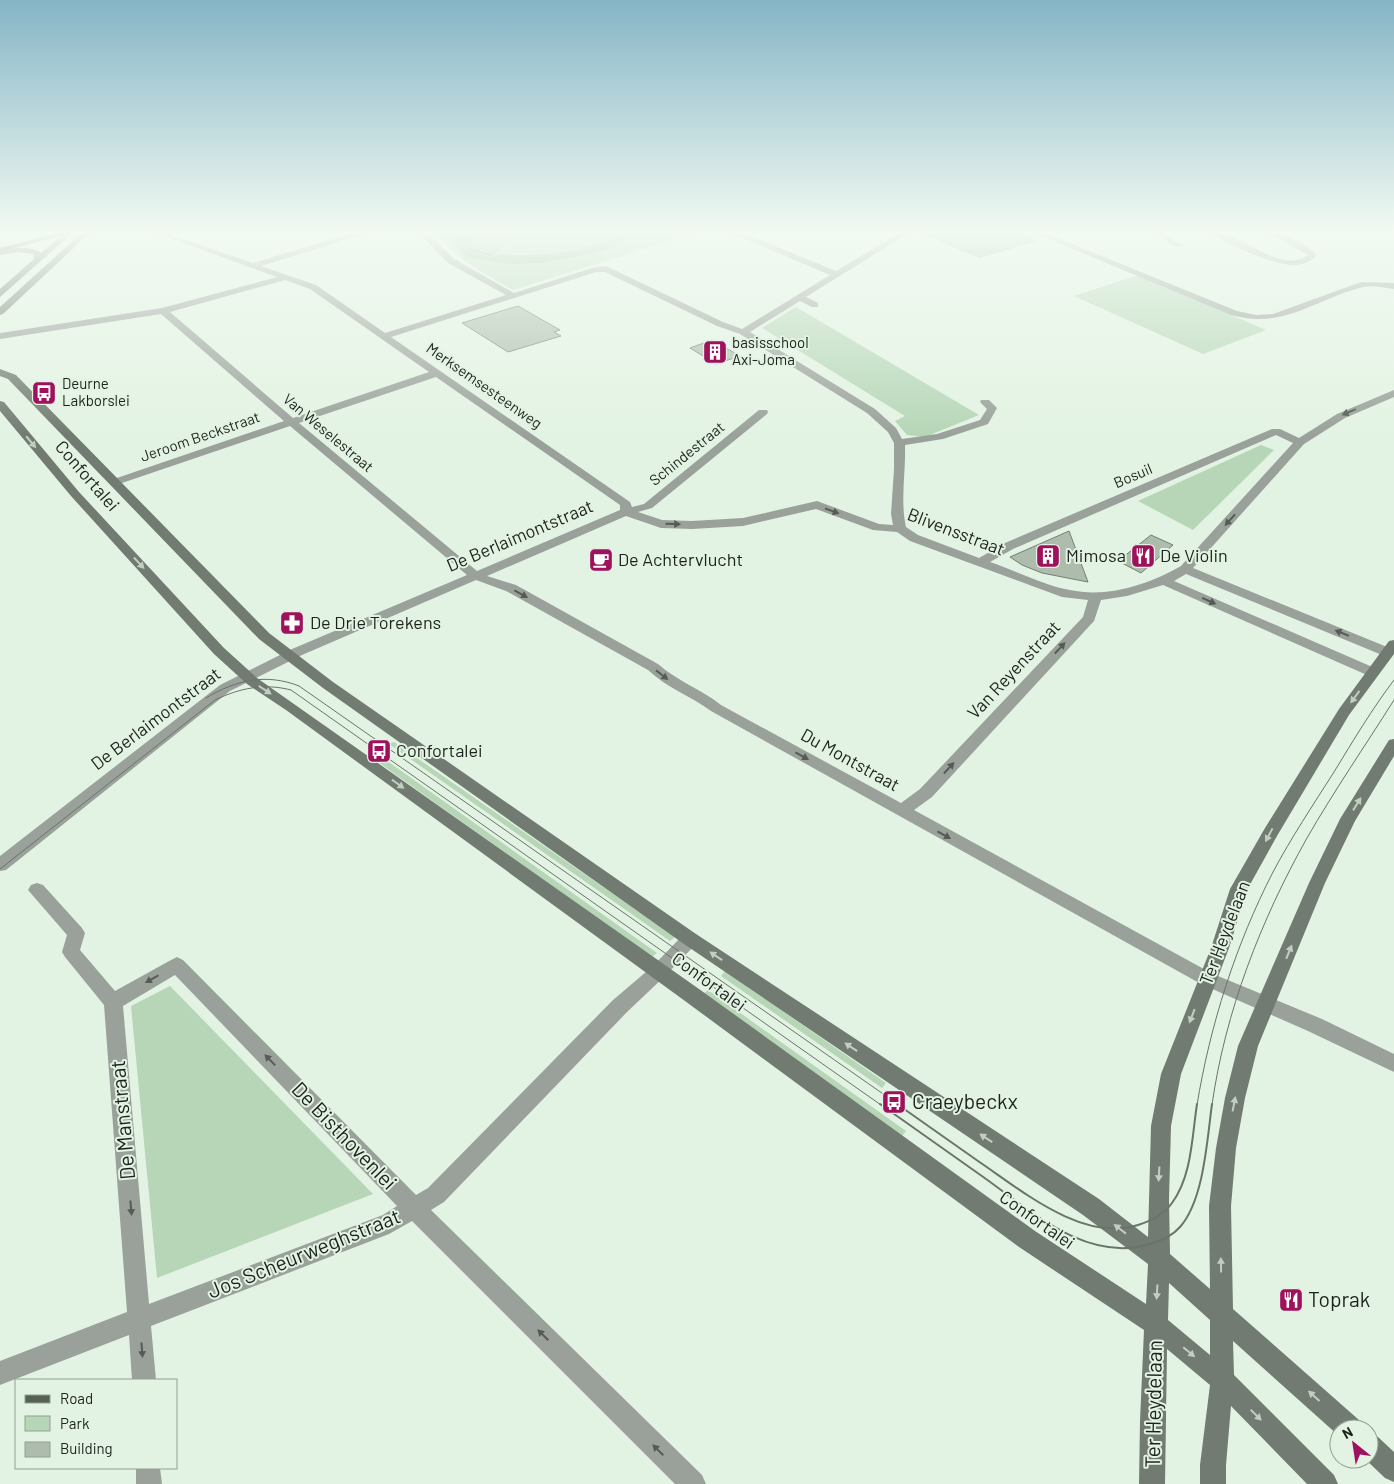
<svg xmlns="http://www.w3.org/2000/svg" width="1394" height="1484" font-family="Barlow,sans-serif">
<rect width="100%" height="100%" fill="#e3f3e3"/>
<!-- green -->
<g fill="#b6d6b7">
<path d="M434 229H708L513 290C482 273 454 258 434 229Z"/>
<path d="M1138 275 1266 330 1203 354 1074 296Z"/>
<path d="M796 307 979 415 925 437 907 435 895 421 905 416 762 328Z"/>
<path d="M1261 445 1274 450 1193 530 1138 501Z"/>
<path d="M394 742 675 937 670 941 389 744Z"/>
<path d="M376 753 657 953 652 957 371 757Z"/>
<path d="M725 971 886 1083 882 1088 721 976Z"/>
<path d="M170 986 373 1194 157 1278 131 1006Z"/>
<path d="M708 990 906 1131 902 1136 703 994Z"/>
</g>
<!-- forest -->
<path fill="#99bf9a" d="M928 229H1005L1015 230 1038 241 980 258 921 234Z"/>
<!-- water -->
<path fill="#91b692" d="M453 229H478C471 234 471 242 472 250L490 258 497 255C541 256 575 255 615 237L613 229H627L630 233 622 245 594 253 541 263 512 264 470 258 455 248 451 238Z"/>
<!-- building -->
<g fill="#adbcad" stroke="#728072">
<path d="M488 229H518L491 256 468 248Z"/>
<path d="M518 306 560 330 554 332 561 336 508 352 462 323Z"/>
<path d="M712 340 740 356 716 364 690 348Z"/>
<path d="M1069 531 1088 582 1042 573 1022 565 1010 557Z"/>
<path d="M1151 535 1173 545 1141 573 1118 561Z"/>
</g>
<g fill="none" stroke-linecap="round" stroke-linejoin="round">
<!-- street -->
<g fill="#9aa09a" fill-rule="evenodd">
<path d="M144 229H154L253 263 365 229H376L375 231 261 266 316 285 385 333 506 295 448 263 415 229H423L454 259 514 293 592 268 606 266 723 322 742 329 830 275 728 232V229H734L836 271 906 229H915L806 297 818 303V307H812L800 301 750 332 875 409 896 428 902 439 937 434 980 420 987 409 980 402 981 400H989L997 408 988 424 943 439 905 445C906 472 900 501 906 527L918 535 979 558 1005 543 1272 429H1280L1299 438 1337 414 1394 390V397L1345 418 1304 444 1193 568 1392 649 1394 652 1392 655H1382L1186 574 1174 581 1377 669 1379 672 1377 675H1367L1163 585 1127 596 1101 600 1094 621 932 797 914 810 1213 974 1322 1019 1394 1054V1072L1308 1031 1201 984 711 711C691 696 667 688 648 670L506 591 476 580 302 655 230 691 6 870 0 871V856L220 685 292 649 467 575 290 426 119 484H111L109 482 111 480 284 421 161 314 0 339V333L162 308 277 277ZM596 272H605L717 326 740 334 867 413 888 432 894 443V469L891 514 893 525 879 524 817 501 743 518 692 521 662 520 638 512 652 508 767 414 768 412 767 410H759L644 504 632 507 630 502 391 337ZM285 280 310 289 429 372 293 418 170 312ZM436 377 620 505V510L477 571 299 423ZM1276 435 1293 443 1181 566C1148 585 1107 598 1070 590 1046 586 1014 570 990 562L1013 549ZM816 509 873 530 897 532 910 541 1062 597 1088 600 1083 617 920 789 901 803 721 705C701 689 677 681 658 664L516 585 487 576 626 516 661 528 692 529 743 526Z"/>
<path d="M1025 229H1035L1237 311 1256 315 1273 314 1361 282 1394 283V289C1385 288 1372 285 1363 287 1315 299 1284 330 1231 315Z"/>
<path d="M1150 229H1156L1183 245 1176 247 1150 232Z"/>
<path d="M1206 229C1233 226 1279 277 1308 255L1262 229C1275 227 1308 245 1317 255 1310 262 1303 265 1293 265 1273 265 1221 242 1206 229Z"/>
<path d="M37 883 43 885 82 928 85 933 80 950 115 991 171 960 177 957 183 960 416 1195 428 1188 613 1000 653 966 684 934 690 932 696 934 699 939 696 944 665 976 627 1012 444 1202 431 1210 702 1475 706 1484H675L412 1221 389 1234 151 1326 156 1380H132L129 1335 0 1385V1361L127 1312 104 1005 65 957 62 952 67 935 28 890 31 885ZM175 975 397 1206 383 1215 149 1304 123 1006Z"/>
<path d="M136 1468H160L162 1484H136Z"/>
</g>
<!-- secondary -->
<g fill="#727b72" fill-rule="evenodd">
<path d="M69 229H77L0 297V289L34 259 33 254 18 252 0 255V251C13 248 30 245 41 253Z"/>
<path d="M86 229H94L3 314 0 315V307Z"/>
<path d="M0 369 16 375 269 633 333 682 696 934 1099 1199 1148 1237 1151 1126 1161 1074 1211 948 1230 889 1265 828 1339 709 1389 641 1394 640V654L1349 715 1277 836 1247 890 1229 948 1181 1074 1171 1126 1169 1199 1170 1254 1210 1289 1209 1206 1216 1148 1225 1098 1238 1046 1309 883 1340 819 1389 740 1394 739V756L1355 821 1325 883 1258 1046 1245 1098 1236 1148 1231 1206 1233 1309 1359 1420 1362 1429H1339V1436L1233 1341 1234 1375 1334 1475 1338 1484H1307L1231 1406 1226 1465V1484H1200V1465L1210 1385 1167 1349 1165 1484H1139L1140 1421 1144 1330 1019 1247 685 1001 286 710 247 684 214 654 71 496 0 411V401L4 402 79 492 224 648 257 678 699 989 1035 1231 1146 1304 1148 1264 1083 1215 684 944 323 688 259 639 8 379 0 376ZM1169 1283 1210 1320V1355L1168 1320Z"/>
<path d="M1369 1434 1378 1437 1394 1452V1482L1385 1478 1365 1459H1369Z"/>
</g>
<!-- primary -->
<path fill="#566156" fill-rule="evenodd" d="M74 229H86L0 252V248Z"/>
<!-- tram-far1 -->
<g stroke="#6a746a" stroke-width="1">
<path d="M206 698C236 680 266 673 299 686L899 1105"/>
<path d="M0 869 215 700C240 688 264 683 291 690L881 1105"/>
<path d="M1197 1105C1210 1025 1236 944 1273 872 1291 838 1313 805 1334 772 1353 741 1372 709 1394 680"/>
<path d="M1212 1105C1225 1012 1261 920 1307 838 1334 791 1365 746 1394 700"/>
</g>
<!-- tram -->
<g stroke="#6a746a" stroke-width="2">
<path d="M880 1104C913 1127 946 1151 979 1174 1028 1208 1085 1264 1150 1244 1161 1241 1172 1236 1180 1227 1204 1200 1207 1140 1212 1104"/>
<path d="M897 1104C924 1123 951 1142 978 1161 1021 1190 1083 1243 1138 1225 1151 1221 1164 1214 1172 1203 1192 1176 1192 1136 1197 1104"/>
</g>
</g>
<!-- one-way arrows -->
<defs><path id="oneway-solid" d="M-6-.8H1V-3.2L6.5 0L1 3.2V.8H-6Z" transform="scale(1.25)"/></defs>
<g fill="#555b55">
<use href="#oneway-solid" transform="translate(1349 412) rotate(157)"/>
<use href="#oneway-solid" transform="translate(832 511) rotate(20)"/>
<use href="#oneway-solid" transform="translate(1230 520) rotate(132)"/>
<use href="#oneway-solid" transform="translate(673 524) rotate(1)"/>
<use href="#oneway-solid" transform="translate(521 594) rotate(29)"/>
<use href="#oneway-solid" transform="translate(1209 601) rotate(24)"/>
<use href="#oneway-solid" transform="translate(1342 633) rotate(-158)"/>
<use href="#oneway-solid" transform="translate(1060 648) rotate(-47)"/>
<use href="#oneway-solid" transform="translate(662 675) rotate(38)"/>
<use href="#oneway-solid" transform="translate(802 756) rotate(29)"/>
<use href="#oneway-solid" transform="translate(949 768) rotate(-47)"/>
<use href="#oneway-solid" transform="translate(944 835) rotate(29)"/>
<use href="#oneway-solid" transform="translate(152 979) rotate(150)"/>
<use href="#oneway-solid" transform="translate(270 1060) rotate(-134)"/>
<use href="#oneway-solid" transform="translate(131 1208) rotate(85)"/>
<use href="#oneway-solid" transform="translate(543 1335) rotate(-135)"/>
<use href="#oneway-solid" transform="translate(142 1350) rotate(86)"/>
<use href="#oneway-solid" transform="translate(658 1450) rotate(-135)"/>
</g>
<g fill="#c1cfc1">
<use href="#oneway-solid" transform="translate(31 442) rotate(50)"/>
<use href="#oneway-solid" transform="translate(139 563) rotate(47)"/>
<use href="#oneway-solid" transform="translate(265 690) rotate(33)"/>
<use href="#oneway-solid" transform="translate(1355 697) rotate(126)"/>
<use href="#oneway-solid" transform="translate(398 784) rotate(36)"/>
<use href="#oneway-solid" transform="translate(1357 804) rotate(-58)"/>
<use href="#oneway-solid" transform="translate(1269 835) rotate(118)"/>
<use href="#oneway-solid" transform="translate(1289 952) rotate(-68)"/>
<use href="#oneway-solid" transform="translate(716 956) rotate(-146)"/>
<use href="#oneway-solid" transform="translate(1192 1016) rotate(111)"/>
<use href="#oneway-solid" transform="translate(851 1047) rotate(-146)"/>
<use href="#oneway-solid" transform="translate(1234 1104) rotate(-79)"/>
<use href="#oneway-solid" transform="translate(986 1138) rotate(-147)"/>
<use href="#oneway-solid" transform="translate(1159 1174) rotate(93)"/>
<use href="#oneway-solid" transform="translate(1120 1229) rotate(-142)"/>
<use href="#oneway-solid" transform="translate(1221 1265) rotate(-91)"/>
<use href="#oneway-solid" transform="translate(1157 1292) rotate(93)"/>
<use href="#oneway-solid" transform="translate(1189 1352) rotate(40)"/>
<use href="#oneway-solid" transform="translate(1314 1396) rotate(-138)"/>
<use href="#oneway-solid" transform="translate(1256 1415) rotate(45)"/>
</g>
<!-- sky -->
<linearGradient id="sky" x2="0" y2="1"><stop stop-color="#85b5c6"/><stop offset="0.53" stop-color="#f2faf2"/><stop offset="1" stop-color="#f2faf2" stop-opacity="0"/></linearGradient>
<rect width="1394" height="436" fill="url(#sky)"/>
<!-- icons -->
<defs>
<symbol id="building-square" viewBox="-11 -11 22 22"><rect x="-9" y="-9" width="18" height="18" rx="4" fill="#9e115d" stroke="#e3f3e3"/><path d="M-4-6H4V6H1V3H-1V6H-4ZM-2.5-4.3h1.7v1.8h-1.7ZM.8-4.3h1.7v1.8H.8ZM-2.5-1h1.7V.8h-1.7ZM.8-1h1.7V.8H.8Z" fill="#fff"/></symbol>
<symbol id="bus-square" viewBox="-11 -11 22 22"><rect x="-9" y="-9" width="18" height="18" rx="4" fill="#9e115d" stroke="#e3f3e3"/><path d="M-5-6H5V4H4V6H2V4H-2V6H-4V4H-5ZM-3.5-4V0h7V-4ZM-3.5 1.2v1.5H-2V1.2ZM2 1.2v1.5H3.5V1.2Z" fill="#fff"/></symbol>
<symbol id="restaurant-square" viewBox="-11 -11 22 22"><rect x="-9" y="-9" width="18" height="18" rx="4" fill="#9e115d" stroke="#e3f3e3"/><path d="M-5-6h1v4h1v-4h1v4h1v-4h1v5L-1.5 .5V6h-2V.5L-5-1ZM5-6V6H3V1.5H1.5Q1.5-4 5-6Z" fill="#fff"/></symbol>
<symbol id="cafe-square" viewBox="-11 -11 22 22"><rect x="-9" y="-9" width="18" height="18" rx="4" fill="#9e115d" stroke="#e3f3e3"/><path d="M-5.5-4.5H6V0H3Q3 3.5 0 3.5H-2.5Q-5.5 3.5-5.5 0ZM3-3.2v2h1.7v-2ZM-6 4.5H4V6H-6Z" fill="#fff"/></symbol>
<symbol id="pharmacy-square" viewBox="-11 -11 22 22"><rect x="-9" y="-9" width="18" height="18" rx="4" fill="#9e115d" stroke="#e3f3e3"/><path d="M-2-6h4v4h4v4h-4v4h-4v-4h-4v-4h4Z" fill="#fff"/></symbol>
</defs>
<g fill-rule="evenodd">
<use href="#building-square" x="701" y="338" width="28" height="28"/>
<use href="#bus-square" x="30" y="379" width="28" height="28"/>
<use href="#building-square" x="1034" y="542" width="28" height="28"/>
<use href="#restaurant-square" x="1129" y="542" width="28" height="28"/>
<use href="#cafe-square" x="587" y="546" width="28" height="28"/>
<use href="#pharmacy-square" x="278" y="609" width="28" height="28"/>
<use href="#bus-square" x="365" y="737" width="28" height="28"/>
<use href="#bus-square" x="880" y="1088" width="28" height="28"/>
<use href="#restaurant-square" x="1277" y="1286" width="28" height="28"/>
</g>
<g text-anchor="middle" stroke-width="4" stroke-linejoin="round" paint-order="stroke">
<!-- far-poi labels -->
<g font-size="15" fill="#1c221c" stroke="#e3f3e3" text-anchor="start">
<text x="732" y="348">basisschool<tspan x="732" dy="17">Axi-Joma</tspan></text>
<text x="62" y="389">Deurne<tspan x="62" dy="17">Lakborslei</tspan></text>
</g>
<!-- far-street labels -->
<g font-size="15" fill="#1c221c" stroke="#e3f3e3">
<text transform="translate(484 386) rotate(35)" y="5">Merksemsesteenweg</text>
<text transform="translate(328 433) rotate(40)" y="5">Van Weselestraat</text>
<text transform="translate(200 437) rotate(-19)" y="5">Jeroom Beckstraat</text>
<text transform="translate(687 454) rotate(-39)" y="5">Schindestraat</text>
<text transform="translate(1133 476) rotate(-23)" y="5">Bosuil</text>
</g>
<!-- street labels -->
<g font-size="18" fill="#1c221c" stroke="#e3f3e3">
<text transform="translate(87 476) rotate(49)" y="6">Confortalei</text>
<text transform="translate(956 532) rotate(21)" y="6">Blivensstraat</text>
<text transform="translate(520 536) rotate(-23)" y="6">De Berlaimontstraat</text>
<text transform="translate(1014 670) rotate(-47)" y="6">Van Reyenstraat</text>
<text transform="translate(156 719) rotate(-37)" y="6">De Berlaimontstraat</text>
<text transform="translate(850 760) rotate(29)" y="6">Du Montstraat</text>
<text transform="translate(1225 933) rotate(-69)" y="6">Ter Heydelaan</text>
<text transform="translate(709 982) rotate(36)" y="6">Confortalei</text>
<text transform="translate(1037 1220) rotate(35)" y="6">Confortalei</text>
</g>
<!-- poi labels -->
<g font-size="18" fill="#1c221c" stroke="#e3f3e3" text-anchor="start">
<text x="1066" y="562">Mimosa</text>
<text x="1160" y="562">De Violin</text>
<text x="618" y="566">De Achtervlucht</text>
<text x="310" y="629">De Drie Torekens</text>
<text x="396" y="757">Confortalei</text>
</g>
<!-- near-poi labels -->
<g font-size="21" fill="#1c221c" stroke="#e3f3e3" text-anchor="start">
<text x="912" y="1109">Craeybeckx</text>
<text x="1308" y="1307">Toprak</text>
</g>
<!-- near-street labels -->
<g font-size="21" fill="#1c221c" stroke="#e3f3e3">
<text transform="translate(123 1120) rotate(-95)" y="7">De Manstraat</text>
<text transform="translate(344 1136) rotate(46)" y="7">De Bisthovenlei</text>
<text transform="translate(304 1254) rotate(-22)" y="7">Jos Scheurweghstraat</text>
<text transform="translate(1154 1404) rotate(-89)" y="7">Ter Heydelaan</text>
</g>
</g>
<!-- legend -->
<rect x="15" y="1379" width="162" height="90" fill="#e3f3e3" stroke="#939f93"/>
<rect x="25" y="1395" width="25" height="8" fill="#566156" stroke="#939f93"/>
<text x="60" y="1404" font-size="15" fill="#1c221c">Road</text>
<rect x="25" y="1416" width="25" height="15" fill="#b6d6b7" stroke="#939f93"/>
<text x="60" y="1429" font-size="15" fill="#1c221c">Park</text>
<rect x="25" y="1442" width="25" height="15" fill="#adbcad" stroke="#939f93"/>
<text x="60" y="1454" font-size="15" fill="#1c221c">Building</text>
<!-- north arrow -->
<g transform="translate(1354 1444) rotate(330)"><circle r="24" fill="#e3f3e3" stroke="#939f93"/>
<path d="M0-4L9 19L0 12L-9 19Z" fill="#9e115d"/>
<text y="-8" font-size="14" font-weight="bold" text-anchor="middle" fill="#1c221c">N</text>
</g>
</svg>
